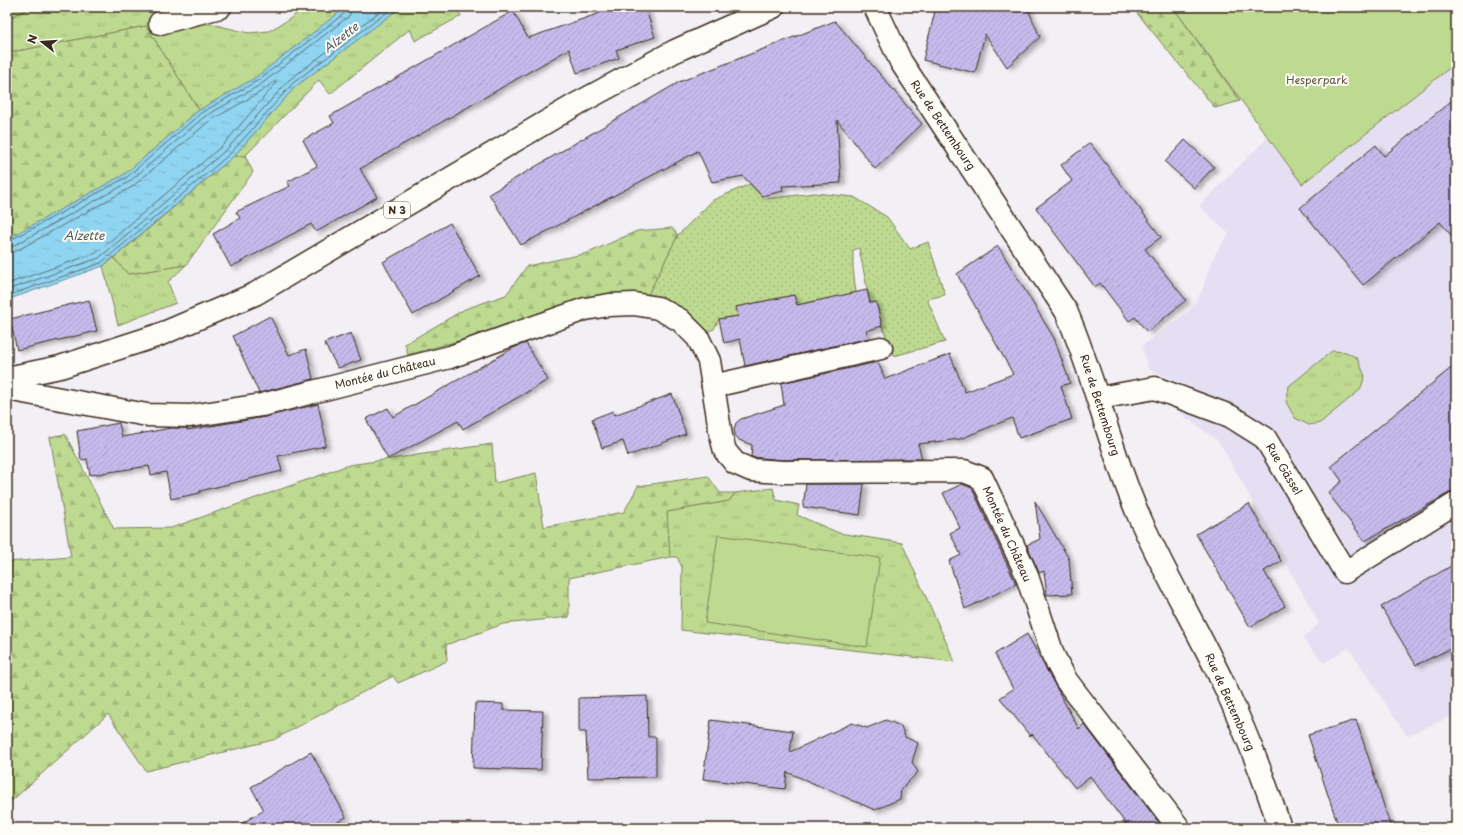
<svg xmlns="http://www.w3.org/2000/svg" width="1463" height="835" font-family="'Playpen Sans',sans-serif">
<defs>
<pattern id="grass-tufts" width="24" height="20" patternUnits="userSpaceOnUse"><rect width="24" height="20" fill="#beda91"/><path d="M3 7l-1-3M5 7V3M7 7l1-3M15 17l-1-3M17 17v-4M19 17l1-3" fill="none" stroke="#a4bb7d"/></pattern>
<pattern id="forest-firs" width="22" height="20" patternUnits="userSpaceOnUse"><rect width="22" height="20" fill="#beda91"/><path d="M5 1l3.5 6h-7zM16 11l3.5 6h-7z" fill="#a4bb7d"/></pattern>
<pattern id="garden-dots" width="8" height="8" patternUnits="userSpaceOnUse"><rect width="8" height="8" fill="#beda91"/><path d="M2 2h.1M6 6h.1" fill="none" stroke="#a4bb7d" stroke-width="1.8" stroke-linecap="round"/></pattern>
<pattern id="water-ripples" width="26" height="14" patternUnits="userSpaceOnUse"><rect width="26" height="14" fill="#8fd4f1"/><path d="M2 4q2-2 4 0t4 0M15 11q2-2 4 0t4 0" fill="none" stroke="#7cb6ce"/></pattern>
<pattern id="building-hatch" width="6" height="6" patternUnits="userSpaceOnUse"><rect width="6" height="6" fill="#c5baec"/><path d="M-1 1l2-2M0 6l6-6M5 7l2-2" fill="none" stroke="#aaa0ca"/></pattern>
<filter id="shadow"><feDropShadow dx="4.5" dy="2.5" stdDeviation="2" flood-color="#0004"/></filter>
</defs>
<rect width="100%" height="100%" fill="#f2eff5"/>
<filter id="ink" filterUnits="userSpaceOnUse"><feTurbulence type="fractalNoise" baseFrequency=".025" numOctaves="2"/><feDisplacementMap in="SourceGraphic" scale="8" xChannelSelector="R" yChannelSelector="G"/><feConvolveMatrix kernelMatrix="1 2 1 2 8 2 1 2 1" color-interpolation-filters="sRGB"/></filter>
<g filter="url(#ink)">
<!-- built -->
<path fill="#e4dff2" d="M1456 63V714L1407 736 1349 648 1324 663 1303 639 1319 623 1223 448 1217 440 1178 412 1191 387 1148 369 1142 346 1191 309 1202 291 1208 271 1217 251 1229 234 1199 206 1267 138 1302 183Z"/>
<!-- grass -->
<g fill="url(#grass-tufts)" stroke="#7c8258">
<path d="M32 7H148L160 23 211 24 249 33 269 31 288 20 306 7H346L255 78 199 110 146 26 23 50 7 52V19Z"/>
<path d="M401 7H464L458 11 461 16 415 41 410 29 330 94 319 80 245 156H234L295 87Z"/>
<path d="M114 258 128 274 186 265 168 282 176 303 118 325 103 266Z"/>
<path d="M1332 351 1346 352 1357 358 1365 376 1360 390 1320 423 1309 425 1295 418 1286 402 1289 386Z"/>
<path d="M773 488 776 500 799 505 797 515 839 533 902 543 955 662 681 630 682 567 677 557H670L666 512 729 501 735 493Z"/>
</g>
<!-- forest -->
<g fill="url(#forest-firs)" stroke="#7c8258">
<path d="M7 7H32L7 19Z"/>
<path d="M1132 7H1173L1240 101 1215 108Z"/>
<path d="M146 26 199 110 125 174 7 239V52L23 50Z"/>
<path d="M234 156H245L253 172 186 265 128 274 114 258Z"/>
<path d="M672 228 678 235 648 295 581 300 472 337 408 355 405 344 465 309 506 295 527 266 588 253 637 231Z"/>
<path d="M65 434 114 529 171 528 349 465 492 444 495 483 536 473 544 527 624 512 638 486 708 476 720 493H735L729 501 667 512 670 557 569 578V617L503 624 446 645 447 661 398 683 393 676 273 740 146 771 108 714 7 805V562L71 557 50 437Z"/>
</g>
<!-- park -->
<g fill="#beda91" stroke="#7c8258">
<path d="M1173 7H1456V63L1302 184Z"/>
<path d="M718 535 880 558 867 647 705 623Z"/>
</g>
<!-- garden -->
<path fill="url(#garden-dots)" stroke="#7c8258" d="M750 184 764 199 815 193 854 197 887 217 910 249 928 242 945 295 927 299 945 342 894 356 882 326 876 302 870 303 859 248 853 250V268L856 293 797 305 794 295 736 307 738 316 719 319 714 329 706 332C689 312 675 299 648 295L678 235 713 200Z"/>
<!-- water -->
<path fill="url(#water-ripples)" stroke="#6d909d" d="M346 7H401L295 87 234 156 103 266 7 300V239L125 174 199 110 255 78Z"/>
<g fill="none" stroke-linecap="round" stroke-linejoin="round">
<!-- shore -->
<g stroke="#5d6e72" stroke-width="1">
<path d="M7 242 127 177 201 113 257 81 346 12 348 7"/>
<path d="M7 247 13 246 129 182 204 117 260 85 349 16 353 7"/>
<path d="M7 253 16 251 132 187 208 122 262 91 274 82H277L223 145 96 253 7 284"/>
<path d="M7 290 99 258 227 149 289 80 386 7"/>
<path d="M7 296 101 263 231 153 293 83 394 7"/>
</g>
</g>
<!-- building -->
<g fill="url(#building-hatch)" stroke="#3b2a1e" filter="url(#shadow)">
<path d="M598 7H645L655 37 616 50 619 58 577 73 569 49 360 169 377 197 316 232 311 224 231 267 213 234 240 218 236 212 290 186 287 182 317 166 303 140 334 123 330 116 513 11 528 38 600 13Z"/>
<path d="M936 7H1027L1040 37 1007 67 985 34 975 73 923 60Z"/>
<path d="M835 21 922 124 875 169 837 120 841 183 782 186 783 191 762 196 743 176 712 182 698 151 521 245 489 194 679 82Z"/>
<path d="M1456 97V241L1440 222 1363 285 1300 208 1376 145 1384 156Z"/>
<path d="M1185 140 1214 167 1194 188 1165 162Z"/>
<path d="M1090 143 1161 237 1145 249 1186 300 1147 332 1135 317 1129 321 1100 283 1095 287 1036 208 1072 181 1061 165Z"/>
<path d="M450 223 480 276 413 315 383 262Z"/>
<path d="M998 246 1054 338 1070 383 1061 386 1072 419 1019 438 1012 418 960 439 918 444 922 459 783 460 751 457 752 445 739 440 735 435 734 429 736 423 741 419 784 405 781 383 878 362 885 379 950 354 965 392 1013 374 957 274Z"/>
<path d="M867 290 870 303 876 302 882 326 866 331 869 338 745 366 740 339 724 343 719 319 738 316 736 307 794 295 797 305Z"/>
<path d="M89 300 97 331 17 350 10 319Z"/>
<path d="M270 316 289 355 306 349 313 379 259 393 233 336Z"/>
<path d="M351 333 361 360 338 368 324 343Z"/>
<path d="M526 343 548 380 463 429 458 421 388 459 366 419 388 408 393 417 515 347Z"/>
<path d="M1456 364V489L1365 541 1328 493 1342 481 1331 466Z"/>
<path d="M672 394 686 434 628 456 623 441 602 448 592 419 613 411 614 415Z"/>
<path d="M318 404 325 436V446L278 456 282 471 200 491V493L171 499 166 472 151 475 149 466 90 475 87 459 81 460 77 431 119 423 122 437 171 428H187V430L265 417Z"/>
<path d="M806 484H864L860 515 803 507Z"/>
<path d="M962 484 972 488 1016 584 965 609 949 561 961 555 950 533 960 528 943 493Z"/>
<path d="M1035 501 1069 559 1072 594 1047 595 1044 571 1039 573 1027 545 1040 539Z"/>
<path d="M1249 504 1281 561 1264 571 1285 606 1250 627 1196 534Z"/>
<path d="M1456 563V646L1416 665 1381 607Z"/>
<path d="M1027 634 1079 729 1084 724 1163 828H1129L1090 776 1075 788 1032 734 1030 736 1000 698 1013 689 995 654Z"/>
<path d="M647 696 648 737H656V777L588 778 586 732H579V698Z"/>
<path d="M475 703 503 704V710L543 711 541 770 473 768Z"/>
<path d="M711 720 793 731 790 752 852 723 867 728 886 720 901 726 905 737 918 743 912 762 918 772 901 789 900 799 875 810 787 772 785 789 703 779Z"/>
<path d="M1356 720 1370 762 1391 828H1339L1308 735Z"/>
<path d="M311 752 346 817 328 828H234L264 810 251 787Z"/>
</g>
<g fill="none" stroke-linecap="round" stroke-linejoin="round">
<defs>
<path id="pedestrian" d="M1345 572 1456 503"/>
<g id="minor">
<path d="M160 23 220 7"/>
<path d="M713 386 881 348"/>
<path d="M7 389 147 415 190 416 262 405 450 357 585 309 609 305 634 304 658 308 680 320 698 338 709 361 721 436 725 451 735 463 751 470 783 472 964 471 982 478 1026 573 1053 655 1066 680 1179 828"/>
<path d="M1099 398 1155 388 1230 416 1265 438 1345 572"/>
</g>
<path id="secondary" d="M875 7 901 62 1066 311C1095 377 1109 448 1138 514 1164 573 1197 628 1225 687 1246 733 1265 780 1280 828"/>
<path id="primary" d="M7 378 60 367 159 335 255 294 575 105 675 51 773 7"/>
</defs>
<!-- pedestrian casing -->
<use href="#pedestrian" stroke="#3b2a1e" stroke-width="24"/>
<!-- minor casing -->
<use href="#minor" stroke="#3b2a1e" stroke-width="25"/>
<!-- secondary casing -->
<use href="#secondary" stroke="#3b2a1e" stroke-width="25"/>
<!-- primary casing -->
<use href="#primary" stroke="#3b2a1e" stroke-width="25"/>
<!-- pedestrian -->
<use href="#pedestrian" stroke="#fdfcf7" stroke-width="21"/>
<!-- minor -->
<use href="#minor" stroke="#fdfcf7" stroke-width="22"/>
<!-- secondary -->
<use href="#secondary" stroke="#fdfcf7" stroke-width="22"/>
<!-- primary -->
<use href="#primary" stroke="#fdfcf7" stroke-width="22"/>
</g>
</g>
<g text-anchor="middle" stroke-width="4" stroke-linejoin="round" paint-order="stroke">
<!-- shield labels -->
<rect fill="#fdfcf7" stroke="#75695f" stroke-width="1" x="384" y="202" width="26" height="16" rx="3"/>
<g font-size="10" font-weight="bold" fill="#3b2a1e">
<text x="397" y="214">N 3</text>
</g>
<!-- park labels -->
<g font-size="11" fill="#5c563b" stroke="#fdfcf7">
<text x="1317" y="84">Hesperpark</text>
</g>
<!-- street labels -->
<g font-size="11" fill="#3b2a1e" stroke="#fdfcf7">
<text transform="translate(943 125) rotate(56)" y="4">Rue de Bettembourg</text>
<text transform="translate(385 373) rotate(-14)" y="4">Montée du Château</text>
<text transform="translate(1100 405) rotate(72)" y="4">Rue de Bettembourg</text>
<text transform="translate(1284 469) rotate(59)" y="4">Rue Gässel</text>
<text transform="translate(1007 534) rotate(66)" y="4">Montée du Château</text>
<text transform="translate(1230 702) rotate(66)" y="4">Rue de Bettembourg</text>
</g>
<!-- water labels -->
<g font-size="12" font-style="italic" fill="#545d5d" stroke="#fdfcf7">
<text transform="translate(341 38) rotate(-38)" y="4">Alzette</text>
<text x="84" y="240">Alzette</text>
</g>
</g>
<!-- margin -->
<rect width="1463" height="835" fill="none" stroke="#fdfcf7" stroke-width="24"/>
<rect x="12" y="12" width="1439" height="811" fill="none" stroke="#3b2a1e" stroke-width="1.5" filter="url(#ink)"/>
<!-- north arrow -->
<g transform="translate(42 42) rotate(287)" stroke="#fdfcf7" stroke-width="3" paint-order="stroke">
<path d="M0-3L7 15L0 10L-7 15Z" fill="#3b2a1e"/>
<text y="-6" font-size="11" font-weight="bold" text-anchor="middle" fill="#3b2a1e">N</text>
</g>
</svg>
